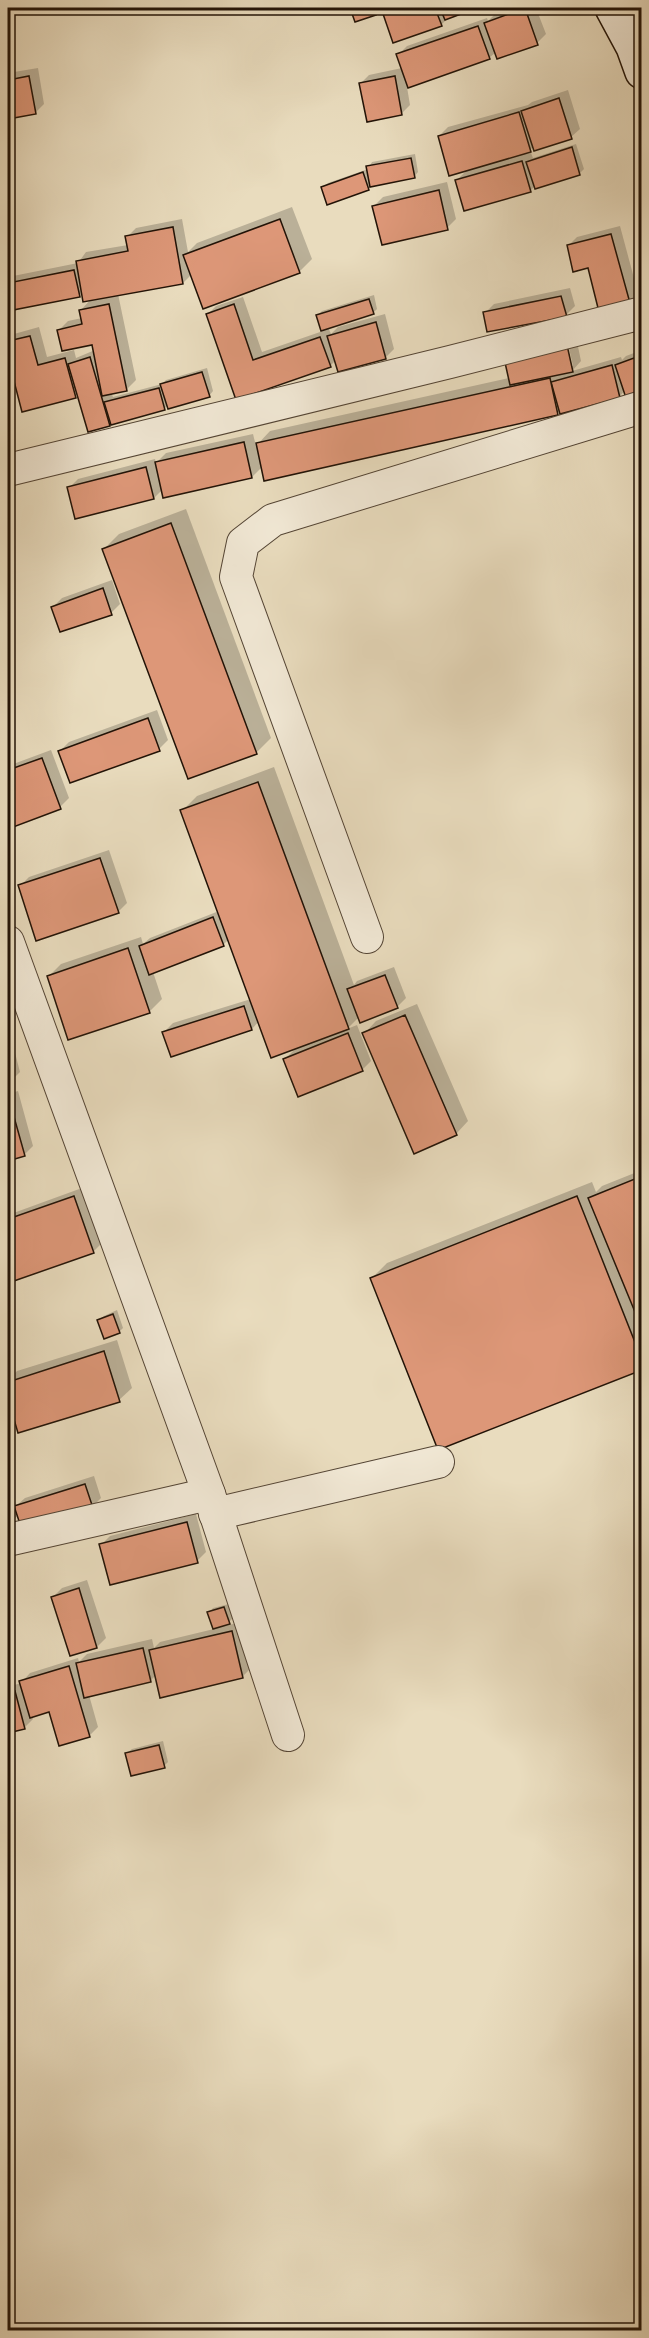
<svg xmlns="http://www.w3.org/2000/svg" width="649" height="2338" font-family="Vollkorn,serif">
<rect width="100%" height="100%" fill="#e9dcbe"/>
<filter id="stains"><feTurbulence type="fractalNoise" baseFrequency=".00333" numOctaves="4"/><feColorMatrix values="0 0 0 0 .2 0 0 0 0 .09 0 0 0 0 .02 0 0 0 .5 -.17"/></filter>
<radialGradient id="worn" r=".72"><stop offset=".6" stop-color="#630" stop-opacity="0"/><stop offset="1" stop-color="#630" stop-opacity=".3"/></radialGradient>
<!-- shadow -->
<g fill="#0003">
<path d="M352 8H379V9L375 13 356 20Z"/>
<path d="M382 8H473L450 16 441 25 394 41Z"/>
<path d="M514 8H536L546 34 537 43 496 52 489 58 407 87 410 105 401 114 360 84 369 75 402 68 398 55 407 46 487 18 488 21 495 14Z"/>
<path d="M38 68 44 104 35 113 8 118V73Z"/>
<path d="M568 90 580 129 571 137 534 146 526 154 531 153 533 158 576 144 584 169 580 173 535 186 530 191 457 180 469 168 439 136 448 127 528 105 532 102Z"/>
<path d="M415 154 418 172 414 177 372 185 368 189 323 187 328 183 368 169 372 162Z"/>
<path d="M447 182 456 219 447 228 374 206 383 197Z"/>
<path d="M292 207 312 259 299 272 192 274 183 283 118 294 136 380 127 389 111 392 113 397 162 384 166 380 207 368 213 391 209 396 168 405 164 409 111 422 109 424 78 393 75 396 24 410 8 353V340L14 334 39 327 47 357 74 350 76 358 95 350 93 343 59 330 68 321 82 318 81 310 92 298 83 292 79 296 8 310V277L78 263 86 252 128 245 127 237 136 228 182 219 188 252 197 243Z"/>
<path d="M620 226 638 293 629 302 568 246 577 237Z"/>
<path d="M570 288 575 306 566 315 485 313 494 304Z"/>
<path d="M374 295 377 309 373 313 328 327 331 334 338 327 385 314 394 349 385 358 336 360 330 366 237 399 207 315 216 306 243 297 262 352 323 331 318 315 322 311Z"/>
<path d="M576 337 581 361 572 371 621 357 622 360 626 356 642 350V391L625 390 620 396 561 412V410L557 414 263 466 252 477 163 489 154 498 69 488 78 479 155 459 156 463 166 453 253 434 256 446 270 431 509 378 573 366 567 339Z"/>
<path d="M8 417 14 440 8 446Z"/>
<path d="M186 509 271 738 256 753 104 549 119 534Z"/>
<path d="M112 580 120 604 111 613 53 607 62 598Z"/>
<path d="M157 710 168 740 159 749 60 751 69 742Z"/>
<path d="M51 750 69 798 60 807 8 827V766Z"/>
<path d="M274 767 354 985 357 981 394 967 406 998 397 1007 359 1017 347 1029 357 1025 371 1061 362 1070 285 1059 297 1047 259 1021 252 1029 164 1032 173 1023 251 999 229 939 223 945 153 972 162 999 149 1012 49 976 61 964 141 937 143 944 150 938 219 911 182 811 197 796Z"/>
<path d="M109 850 127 903 118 912 20 886 29 877Z"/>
<path d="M417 1004 468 1121 456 1134 364 1034 376 1021Z"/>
<path d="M8 1026 20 1072 8 1084Z"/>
<path d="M18 1091 33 1146 24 1155 8 1160V1094Z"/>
<path d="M642 1170V1368L372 1278 387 1263 592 1182 596 1192 602 1186Z"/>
<path d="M82 1188 102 1243 93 1252 11 1280 8 1269V1215Z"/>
<path d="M117 1310 123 1328 119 1332 99 1320 104 1316Z"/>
<path d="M117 1340 132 1388 119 1400 19 1431 8 1394V1381L17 1371Z"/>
<path d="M8 1475 16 1506 25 1498 94 1476 101 1498 92 1507 19 1515 8 1524Z"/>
<path d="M196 1514 206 1552 197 1561 101 1545 110 1536Z"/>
<path d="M87 1580 106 1638 97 1647 71 1654 53 1597 62 1588Z"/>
<path d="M229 1604 233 1618 225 1626 241 1622 251 1668 242 1677 156 1675 150 1681 89 1695 98 1727 89 1736 50 1710 32 1716 33 1719 24 1728 8 1732V1687L21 1683 30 1673 78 1658 79 1662 87 1654 152 1639 154 1648 160 1642 214 1629 209 1613 213 1608Z"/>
<path d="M8 1606 11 1621 8 1624Z"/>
<path d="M163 1741 168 1762 164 1766 127 1753 132 1749Z"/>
</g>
<!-- building -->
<g fill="#dd9778" stroke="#221307" stroke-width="1.5">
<path d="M276 8H302L278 14Z"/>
<path d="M350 8H373L376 15 355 22Z"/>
<path d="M381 8H435L442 26 393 43Z"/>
<path d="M440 8H477L445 20Z"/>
<path d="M525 8 538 45 497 59 484 23Z"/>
<path d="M478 26 490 59 408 88 396 54Z"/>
<path d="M29 76 36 114 8 119V80Z"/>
<path d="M395 76 402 115 367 122 359 83Z"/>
<path d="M559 98 572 139 534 151 521 111Z"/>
<path d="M519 112 531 152 449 176 438 136Z"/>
<path d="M572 147 580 175 535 189 526 162Z"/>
<path d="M411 158 415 178 370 187 366 166Z"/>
<path d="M522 161 531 192 464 211 455 180Z"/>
<path d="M363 172 369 190 327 205 321 187Z"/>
<path d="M439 190 448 230 382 245 372 206Z"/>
<path d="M280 219 300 273 203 309 183 255Z"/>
<path d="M173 227 183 284 83 302 76 261 128 251 125 236Z"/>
<path d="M611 234 630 303 599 312 588 268 573 272 567 245Z"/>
<path d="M74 270 80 297 8 311V283Z"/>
<path d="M561 296 567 317 487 332 483 312Z"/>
<path d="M369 299 374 314 321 331 316 315Z"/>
<path d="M109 304 127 391 102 396 92 345 62 351 57 330 82 324 79 310Z"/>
<path d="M234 304 253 360 320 337 331 367 236 400 206 314Z"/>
<path d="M376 322 386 359 338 372 327 336Z"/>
<path d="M30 336 38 365 65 358 76 398 22 412 8 358V341Z"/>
<path d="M567 345 573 372 510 385 504 358Z"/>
<path d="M642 355V392L626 398 615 365Z"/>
<path d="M90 357 110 426 88 432 68 364Z"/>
<path d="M612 365 620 398 560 414 551 382Z"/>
<path d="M202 372 210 397 168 409 160 384Z"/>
<path d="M550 378 558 415 264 481 256 443Z"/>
<path d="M159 388 165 410 111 425 104 402Z"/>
<path d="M244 442 252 478 163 498 155 462Z"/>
<path d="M146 467 154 499 75 519 67 487Z"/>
<path d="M171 523 257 754 188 779 102 549Z"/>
<path d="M103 588 112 615 60 632 51 607Z"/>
<path d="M148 718 160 751 70 783 58 751Z"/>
<path d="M42 758 61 809 8 829V770Z"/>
<path d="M258 782 349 1029 271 1058 180 810Z"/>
<path d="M100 858 119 913 36 941 18 885Z"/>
<path d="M213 917 224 946 149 975 139 946Z"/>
<path d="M128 948 150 1013 68 1040 47 976Z"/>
<path d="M385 975 398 1008 360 1023 347 989Z"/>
<path d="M244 1006 252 1030 171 1057 162 1032Z"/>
<path d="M405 1015 457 1135 414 1154 362 1033Z"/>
<path d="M348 1033 363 1071 298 1097 283 1059Z"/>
<path d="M8 1099H9L25 1156 8 1161Z"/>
<path d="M642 1176V1329L588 1198Z"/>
<path d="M74 1196 94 1253 11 1282 8 1274V1219Z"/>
<path d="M577 1196 642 1360V1370L438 1450 370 1278Z"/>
<path d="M113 1314 120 1333 104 1339 97 1320Z"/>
<path d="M104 1351 120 1402 18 1433 8 1399V1382Z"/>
<path d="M85 1484 93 1508 22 1530 14 1506Z"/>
<path d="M187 1522 198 1563 110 1585 99 1544Z"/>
<path d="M79 1588 97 1648 70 1656 51 1597Z"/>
<path d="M224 1607 230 1624 213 1629 207 1612Z"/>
<path d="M232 1631 243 1678 160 1698 149 1650Z"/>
<path d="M143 1648 151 1682 84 1698 76 1663Z"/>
<path d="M69 1666 90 1737 59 1746 49 1712 30 1718 19 1681Z"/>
<path d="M15 1691 25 1729 8 1733V1693Z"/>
<path d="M159 1745 165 1768 131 1776 125 1753Z"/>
</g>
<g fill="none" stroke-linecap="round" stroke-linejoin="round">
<defs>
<g id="street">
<path d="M8 470 450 362 642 313"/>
<path d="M367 937 236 577 243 543 273 520 642 407"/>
<path d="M8 942 209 1494 288 1735"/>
<path d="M215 1514 438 1462"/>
<path d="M8 1540 209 1494"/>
</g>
<path id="secondary" d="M612 8 633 47 642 72"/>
</defs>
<!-- street casing -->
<use href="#street" stroke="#544535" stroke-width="34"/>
<!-- secondary casing -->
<use href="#secondary" stroke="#221307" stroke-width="36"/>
<!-- street -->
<use href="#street" stroke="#f1e8d5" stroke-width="32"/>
<!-- secondary -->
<use href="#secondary" stroke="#f1e8d5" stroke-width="33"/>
</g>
<!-- margin -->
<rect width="649" height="2338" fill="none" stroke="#e9dcbe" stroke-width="30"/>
<rect x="9" y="9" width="631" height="2320" fill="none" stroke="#221307" stroke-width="3"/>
<rect x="15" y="15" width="619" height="2308" fill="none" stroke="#221307" stroke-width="1.5"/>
<rect width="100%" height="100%" filter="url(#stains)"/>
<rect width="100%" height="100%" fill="url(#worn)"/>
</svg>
